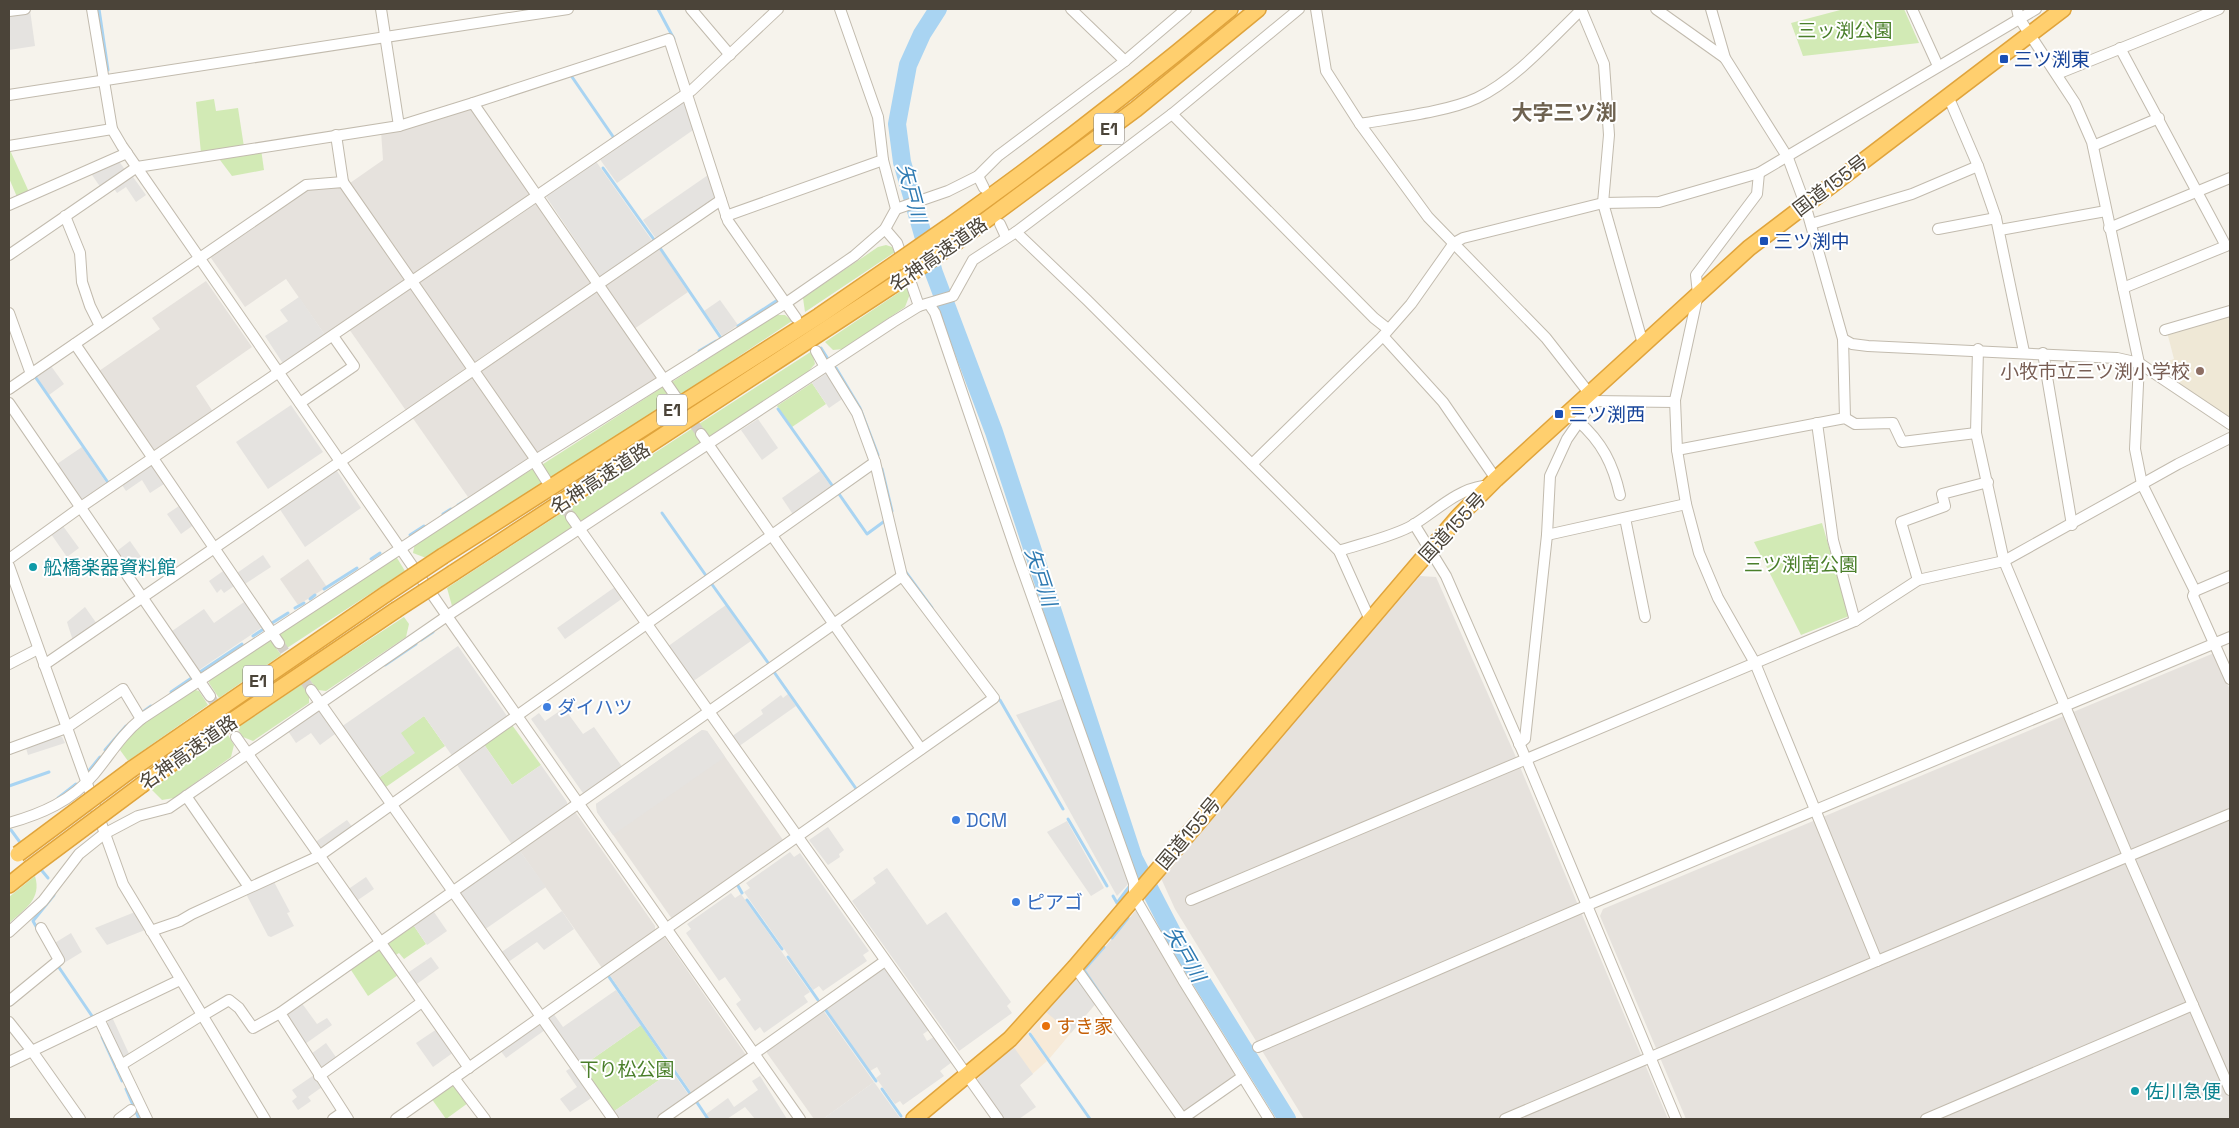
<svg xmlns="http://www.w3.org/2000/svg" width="2239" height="1128" font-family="'Space Grotesk','Noto Sans JP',sans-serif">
<rect width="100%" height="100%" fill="#f6f3ec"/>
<!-- commercial -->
<g fill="#f7ead8">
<path d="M1078 976 1097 1002 1049 1059 1030 1031Z"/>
<path d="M1027 1033 1047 1061 1020 1085 975 1081Z"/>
</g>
<!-- industrial -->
<g fill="#e6e2dd">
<path d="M473 106 533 195 414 276 350 183 383 160 381 131Z"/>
<path d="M341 186 406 280 325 335 286 279 245 307 211 258 212 254 307 189Z"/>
<path d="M538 201 593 283 473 365 417 283Z"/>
<path d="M658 247 688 292 634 329 604 284Z"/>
<path d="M206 281 252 347 196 386 213 412 155 451 99 371 160 329 152 318Z"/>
<path d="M410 287 468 369 407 412 349 329Z"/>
<path d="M597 289 656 375 655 379 536 454 479 369Z"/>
<path d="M471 376 529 459 468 497 412 417Z"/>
<path d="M308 559 327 587 298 605 280 579Z"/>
<path d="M1420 576 1436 577 1515 755 1668 1119H1304L1175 909 1160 876Z"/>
<path d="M2214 653 2230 690V1119H1686L1600 916 1603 909Z"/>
<path d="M702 730 707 731 783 840 672 919 597 812 596 804Z"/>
<path d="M574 813H576L655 926V931L602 968 520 851Z"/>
<path d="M1137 909 1237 1076 1184 1113 1085 971Z"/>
<path d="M661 938H665L746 1055 693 1095 609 974Z"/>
<path d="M823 1010 874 1082 823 1119H814L767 1053V1049Z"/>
</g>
<!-- education -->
<path fill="#efe8d6" d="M2230 314V418L2173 380 2168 361 2174 359 2167 332Z"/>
<!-- green -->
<g fill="#d2eab5">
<path d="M1844 9H1904L1919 43 1803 56 1791 23Z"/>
<path d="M214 99 216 111 238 108 244 147 201 153 196 102Z"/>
<path d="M9 148 29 192 17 197 9 178Z"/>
<path d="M261 149 264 170 232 176 217 156Z"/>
<path d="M886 245 892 247 895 252 805 312 803 298 878 247Z"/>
<path d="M907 287 910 294 905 307 843 349 833 350 825 342Z"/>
<path d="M776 315H785L792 321 679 396 672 382Z"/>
<path d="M812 351 815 364 805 375 711 438 708 437 699 424Z"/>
<path d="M812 383 826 404 792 427 777 406Z"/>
<path d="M663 387 673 400 549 479 540 466Z"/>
<path d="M693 428 701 440 700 444 582 521 578 519 570 508Z"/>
<path d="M534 468 544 482 426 558 413 553 415 543Z"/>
<path d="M563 512 572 528 452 606 447 588Z"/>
<path d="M1822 523 1849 616 1801 635 1754 542Z"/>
<path d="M392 557 397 558 405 571 287 648 280 638V632Z"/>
<path d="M404 617 409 624 406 637 326 691 318 690 309 679Z"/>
<path d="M267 640 272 642 281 655 219 698 209 683V678Z"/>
<path d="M302 684 309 695V703L253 741 243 737 237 728Z"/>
<path d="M192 689 199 691 208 705 128 761 120 750 132 732Z"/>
<path d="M424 716 445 746 383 789 377 779 414 753 400 733Z"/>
<path d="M512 725 541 765 512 785 483 743Z"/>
<path d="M228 735 234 745 231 757 174 798 162 800 151 789Z"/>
<path d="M35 876C42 899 25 909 9 923V897Z"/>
<path d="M414 926 426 944 404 959 399 953 394 956 386 945Z"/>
<path d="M380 949 398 975 368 996 351 970Z"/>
<path d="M641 1025 672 1071 613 1112 581 1067Z"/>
<path d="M452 1084 468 1103 446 1119 431 1098Z"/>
</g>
<!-- parking -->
<g fill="#e5e3e0">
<path d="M30 10 35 46 9 50V14Z"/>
<path d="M685 99 696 128 617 183 599 158Z"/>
<path d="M118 160 126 171 101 188 90 172Z"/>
<path d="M595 160 653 242 601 278 545 195Z"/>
<path d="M711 173 719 198 657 240 643 220Z"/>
<path d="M129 176 133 177 146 195 136 202 126 187 117 193 113 187Z"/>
<path d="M299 297 325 335 286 362H282L265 336 288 321 280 310Z"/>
<path d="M720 300 738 325 722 336 704 311Z"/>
<path d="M51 366 64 384 49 395 36 376Z"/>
<path d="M827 373 845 397 829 408 812 383Z"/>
<path d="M291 405 323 452 268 489 236 442Z"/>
<path d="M758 419 778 448 762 460 741 430Z"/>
<path d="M82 447 107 484 82 501 57 464Z"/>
<path d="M153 464 167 482 150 493 142 480 126 491 122 485Z"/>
<path d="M333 471H337L361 508 305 547 279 508Z"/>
<path d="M820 471 833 489 794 516 782 498Z"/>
<path d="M182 504 195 524 181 534 167 514Z"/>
<path d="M63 526 79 548 67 557 51 534Z"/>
<path d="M130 541 144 561 130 570 117 551Z"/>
<path d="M263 555 271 567 245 584 237 573Z"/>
<path d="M226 569 237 584 224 593 221 589 217 593 209 581Z"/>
<path d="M615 587 623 598 565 639 557 628Z"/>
<path d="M247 600 264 626 199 670 172 631 204 609 214 623Z"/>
<path d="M726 605 751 641 692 682 667 647Z"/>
<path d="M85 607 97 624 73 641 67 622Z"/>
<path d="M458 646 507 716 506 721 453 757 424 716 401 733 415 753 377 779 341 727Z"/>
<path d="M788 694 796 706 738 747 731 737 763 714 761 710 781 695 783 698Z"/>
<path d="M1064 698 1129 883 1117 896 1016 715Z"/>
<path d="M564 708 583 734 594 727 623 768 587 794 583 793 531 719 539 713 545 721Z"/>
<path d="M319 710 335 734 320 745 311 733 296 743 288 731Z"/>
<path d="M702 730 707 731 725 757 613 835 597 812 596 804Z"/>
<path d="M59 736 62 737 65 743 28 755 26 748Z"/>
<path d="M483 743 512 785 541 765 567 802V808L513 846 455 762Z"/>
<path d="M347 820 353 828 321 850 314 843Z"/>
<path d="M1067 821 1104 888 1091 896 1047 832Z"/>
<path d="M828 827 844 850 839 854 840 857 828 865 809 840Z"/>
<path d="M520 851 546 887 484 930 459 893Z"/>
<path d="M790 852 794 857 800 853 869 951 863 955 867 961 823 991 819 986 813 990 744 892 750 888 746 883Z"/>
<path d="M887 868 927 925 946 912 1011 1002 1007 1006 1012 1013 959 1051 852 901 876 883 873 878Z"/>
<path d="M366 877 374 889 355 902 347 890Z"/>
<path d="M273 880 290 912 287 913 294 926 271 937 268 936 245 892Z"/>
<path d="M731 893 735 898 741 894 810 992 804 996 808 1002 764 1033 760 1027 755 1031 736 1004 741 1000 725 977 719 981 686 933 691 929 687 924Z"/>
<path d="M562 911 574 929 544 950 537 942 507 963 500 953Z"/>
<path d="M135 912 145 930 107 945 95 928Z"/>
<path d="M434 912 447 931 427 945 414 926Z"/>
<path d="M71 933 82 952 64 963 53 944Z"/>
<path d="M431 957 439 968 414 986 406 974Z"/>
<path d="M883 967 929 1030 923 1034 927 1041 934 1037 952 1062 940 1071 944 1076 903 1105 900 1101 895 1104 876 1078 881 1074 877 1067 870 1071 826 1008Z"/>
<path d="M1078 976 1097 1002 1071 1033 1046 1012Z"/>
<path d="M616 990 641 1025 581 1067 548 1018 553 1013 563 1027Z"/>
<path d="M301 1002 317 1024 327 1018 332 1025 305 1044 286 1015Z"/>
<path d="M112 1017 130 1056 123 1061 107 1026 109 1019Z"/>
<path d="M538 1024 545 1030 506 1058 500 1050Z"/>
<path d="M437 1029 454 1052 433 1067 416 1043Z"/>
<path d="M326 1043 338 1060 322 1071 311 1054Z"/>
<path d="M1013 1046 1033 1074 1020 1085 1036 1107 1019 1119H1002L975 1081Z"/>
<path d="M572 1067 593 1097 570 1112 560 1099 577 1087 566 1071Z"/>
<path d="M672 1071 690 1097 658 1119H618L613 1112Z"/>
<path d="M314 1075 322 1087 308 1097 311 1101 298 1110 292 1101 297 1097 292 1090Z"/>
<path d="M760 1076 787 1119H755L745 1107 727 1119H710L706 1114 728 1098 734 1107 758 1090 752 1081Z"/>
<path d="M874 1082 900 1118 898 1119H823Z"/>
</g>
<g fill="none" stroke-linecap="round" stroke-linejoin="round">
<!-- stream -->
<g stroke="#a9d4f2" stroke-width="3">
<path d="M99 9 108 70"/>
<path d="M658 9 674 39"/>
<path d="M570 74 614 138 611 140"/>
<path d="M603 168 655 241"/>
<path d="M660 248 721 338"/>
<path d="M738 326 779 299"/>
<path d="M821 348 828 359"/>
<path d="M699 351 716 341"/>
<path d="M836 368 860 408 878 455"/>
<path d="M36 378 109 484"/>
<path d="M778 409 834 488"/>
<path d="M882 469 892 511"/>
<path d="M839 494 867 534 886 520"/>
<path d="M458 505 466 500"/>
<path d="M662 513 707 577"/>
<path d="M443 514 451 509"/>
<path d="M410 535 424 526"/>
<path d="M371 559 380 553"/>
<path d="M905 571 932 608"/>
<path d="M711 583 769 664"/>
<path d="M324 589 357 568"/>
<path d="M310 599 315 595"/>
<path d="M295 608 304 603"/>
<path d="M272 623 288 613"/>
<path d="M253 636 265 628"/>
<path d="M421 640 433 632"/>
<path d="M385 665 416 644"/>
<path d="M200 672 242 644"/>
<path d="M774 672 857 790"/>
<path d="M171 692 193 677"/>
<path d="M1000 700 1063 809"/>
<path d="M144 711 151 706"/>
<path d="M105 750 126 726"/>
<path d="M87 773 100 757"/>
<path d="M9 786 49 772"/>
<path d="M58 798 76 784"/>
<path d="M1068 819 1107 886"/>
<path d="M11 830 22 845"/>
<path d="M38 866 48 878"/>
<path d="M737 884 742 893"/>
<path d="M1113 896 1117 903 1129 887"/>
<path d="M747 900 782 949"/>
<path d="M38 930 33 921 54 895"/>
<path d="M1112 938 1128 918"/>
<path d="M1104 947 1084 970 1105 1001"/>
<path d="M788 957 818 1000"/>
<path d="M58 966 92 1016"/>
<path d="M607 974 691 1095"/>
<path d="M825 1009 876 1081"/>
<path d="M1030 1034 1090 1119"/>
<path d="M102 1037 122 1081"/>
<path d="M126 1089 139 1119"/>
<path d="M882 1089 901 1116"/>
<path d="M696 1101 708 1119"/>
</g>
<!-- river -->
<path stroke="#a9d4f2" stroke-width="18" d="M938 9 922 34 908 65 897 124 902 162 934 273 994 432 1134 859 1176 940 1287 1119"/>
<!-- minor-tunnel -->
<g stroke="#d4d0c8" stroke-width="10" stroke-dasharray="10 5" stroke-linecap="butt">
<path d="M678 400 701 434"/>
<path d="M548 483 571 517"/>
<path d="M279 643 311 690"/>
<path d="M210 696 236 737"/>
</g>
<defs>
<g id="minor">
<path d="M92 9 112 129 122 146 447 616 800 1119"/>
<path d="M381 9 399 126"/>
<path d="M691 9 730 55"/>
<path d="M1071 9 1125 61"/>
<path d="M1316 9 1326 71 1360 124 1428 217 1546 338 1589 393 1592 403 1567 439 1550 476 1547 535 1525 739 1519 744"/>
<path d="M1581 9 1604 64 1609 135 1603 203 1643 344"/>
<path d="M1656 9 1725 58"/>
<path d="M1711 9 1725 58 1788 158 1805 204 1843 339 1845 418"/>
<path d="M1912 9 1938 66"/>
<path d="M2017 9 2019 18 2075 103 2092 142 2139 363 2135 449 2142 484 2195 591 2193 596 2230 679"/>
<path d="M9 11 25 9"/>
<path d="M2120 48 2226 246 2123 288"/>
<path d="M2057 74 2219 9"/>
<path d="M9 95 568 9"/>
<path d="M1948 96 1978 166 1996 218 2024 352"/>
<path d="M473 103 669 39 728 221 796 318"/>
<path d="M1172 114 1374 318 1388 329"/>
<path d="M1360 124C1393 118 1447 112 1477 98 1515 80 1551 39 1582 9"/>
<path d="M336 135 343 182"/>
<path d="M9 146 112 129"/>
<path d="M2093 146 2159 118"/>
<path d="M1759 173 1757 194 1696 275 1698 294 1675 400 1677 450 1686 504 1699 553 1718 598 1755 663 1877 961 2230 814"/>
<path d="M978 176 984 188"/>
<path d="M9 205 127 153"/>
<path d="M896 209 948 191 978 176 998 156 1125 61 1186 9"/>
<path d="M65 216 80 253 82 282 90 306 100 326"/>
<path d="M726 216 883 160"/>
<path d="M1000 224 1006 237"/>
<path d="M1811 224 1912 194 1978 166"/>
<path d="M2109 228 2230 178"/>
<path d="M885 229 897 243 919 306"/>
<path d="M1938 229 1996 218"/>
<path d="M2000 230 2106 211"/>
<path d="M1016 232 1087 300 1339 551 1370 620"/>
<path d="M9 255 137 167 399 126 473 103 676 397"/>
<path d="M929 304 935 313 1018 557 1134 883V896L1183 980 1269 1119"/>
<path d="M9 313 31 374"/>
<path d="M2165 330 2230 311"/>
<path d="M1383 336 1443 402 1496 479"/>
<path d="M1843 339 1852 344 1868 346 2117 358 2139 363 2230 424"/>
<path d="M75 344 279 643"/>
<path d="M1978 349 1976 433 2004 561 2128 856 2230 1090"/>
<path d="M816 351 825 367"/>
<path d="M2043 353 2072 525"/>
<path d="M9 389 306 185 343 182 536 460"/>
<path d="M1591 401 1675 402"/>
<path d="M9 403 210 696"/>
<path d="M300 403 354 366 333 336"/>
<path d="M1578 421C1602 442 1613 464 1620 495"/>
<path d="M1817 423 1833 540 1855 621"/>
<path d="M701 434 921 749"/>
<path d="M1677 450 1845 418 1855 424 1893 423 1902 442 1976 433"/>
<path d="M534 461 546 480"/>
<path d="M1252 464 1383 336 1411 304 1454 243 1463 238 1603 203 1659 202 1759 173 2036 9"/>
<path d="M571 517 998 1119"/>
<path d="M1625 518 1645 617"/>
<path d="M1414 524 1446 576 1526 759 1676 1119"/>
<path d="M1547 535 1686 504"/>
<path d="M1339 551C1360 544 1395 536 1413 525 1435 512 1456 490 1483 486L1487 489"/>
<path d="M9 559 81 507 692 90 778 9"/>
<path d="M9 566 123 884 265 1119"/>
<path d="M1918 580 1901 522 1945 506 1942 494 1988 482"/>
<path d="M2195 591 2230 576"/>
<path d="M9 664 38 649"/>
<path d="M44 665 721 200"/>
<path d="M311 690 613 1119"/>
<path d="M236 737 469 1068"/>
<path d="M9 749 66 728 123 689 141 719"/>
<path d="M186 796 249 887"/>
<path d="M9 823C41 814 72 801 94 774 110 755 121 735 141 719L534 461 786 303 854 256 885 229 896 209 883 160 878 117 840 9"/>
<path d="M1191 900 1855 621 1918 580 2004 561 2178 464 2230 438"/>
<path d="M151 931 180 921 192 914 319 856 875 462"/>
<path d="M9 932 43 901 79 854 104 834 138 816 169 808 447 616 893 322 919 306 953 296 973 260 1016 232 1172 114 1299 9"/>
<path d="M1075 967 1183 1119"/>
<path d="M9 1001 59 960 41 928"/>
<path d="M202 1016 229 1000 239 1008 253 1028 280 1013"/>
<path d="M99 1019 147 1119"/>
<path d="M9 1022 32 1051 80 1119"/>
<path d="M1258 1047 1588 905 2230 637"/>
<path d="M755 1053 885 961"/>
<path d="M9 1062 180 980"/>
<path d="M121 1065 202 1015"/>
<path d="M319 1076 422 1002"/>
<path d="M454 1078 485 1119"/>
<path d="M119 1119 131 1110"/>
<path d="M333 1119 343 1112"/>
<path d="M348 1119 280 1013 902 576"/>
<path d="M396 1119 994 698 902 576 875 462 857 413 828 366"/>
<path d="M663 1119 756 1054"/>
<path d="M1182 1119 1242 1077"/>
<path d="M1505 1119 1877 961"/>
<path d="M1926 1119 2193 1005"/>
</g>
<g id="highway">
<path d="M948 227C1045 158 1139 85 1230 9"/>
<path d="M955 243 1136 109 1258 9"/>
<path d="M443 556 819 316 899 261"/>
<path d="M453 573 904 278"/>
<path d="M132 769 386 594"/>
<path d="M143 784 214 733 396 610"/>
<path d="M9 885 29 869"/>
<path d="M914 1119 1010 1039 1075 967 1458 517 1496 479 1749 248 2063 9"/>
</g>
</defs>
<!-- minor casing -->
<use href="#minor" stroke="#c2bbae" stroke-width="12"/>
<!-- highway casing -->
<use href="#highway" stroke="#e0a43c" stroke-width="18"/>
<!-- minor -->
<use href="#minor" stroke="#fff" stroke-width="10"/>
<!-- highway -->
<use href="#highway" stroke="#ffcf6e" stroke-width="15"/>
<defs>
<g id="highway-bridge">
<path d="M899 261 948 227"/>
<path d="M904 278 955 243"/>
<path d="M386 594 443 556"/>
<path d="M396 610 453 573"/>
<path d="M18 854 132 769"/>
<path d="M29 869 143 784"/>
</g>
</defs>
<!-- highway-bridge casing -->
<use href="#highway-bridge" stroke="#e0a43c" stroke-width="18" stroke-linecap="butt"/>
<!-- highway-bridge -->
<use href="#highway-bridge" stroke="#ffcf6e" stroke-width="15"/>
</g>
<!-- markers -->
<g fill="#1a4fb4" stroke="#fff" stroke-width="2">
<rect x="1999" y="54" width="10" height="10" rx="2.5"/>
<rect x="1759" y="236" width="10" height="10" rx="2.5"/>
<rect x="1554" y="409" width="10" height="10" rx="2.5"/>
</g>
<circle fill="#8d6e63" stroke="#fff" stroke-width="2" cx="2200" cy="371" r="5"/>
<g fill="#0f9aa8" stroke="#fff" stroke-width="2">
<circle cx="33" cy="567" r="5"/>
<circle cx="2135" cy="1091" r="5"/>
</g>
<g fill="#3f7fe0" stroke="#fff" stroke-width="2">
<circle cx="547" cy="707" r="5"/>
<circle cx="956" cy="820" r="5"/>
<circle cx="1016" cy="902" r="5"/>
</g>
<circle fill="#e8710a" stroke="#fff" stroke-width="2" cx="1046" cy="1026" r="5"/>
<g text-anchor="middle" stroke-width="4" stroke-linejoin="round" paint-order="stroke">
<!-- shield labels -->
<g fill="#fff" stroke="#817c74" stroke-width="1">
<rect x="1094" y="113.5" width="30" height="31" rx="4"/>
<rect x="657" y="394.5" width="30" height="31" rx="4"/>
<rect x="243" y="665.5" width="30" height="31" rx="4"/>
</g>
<g font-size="18" font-weight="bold" fill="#4b4439">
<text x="1109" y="135">E1</text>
<text x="672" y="416">E1</text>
<text x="258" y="687">E1</text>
</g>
<!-- park labels -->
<g font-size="19" fill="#4a7f2a" stroke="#fff">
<text x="1845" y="37">三ッ渕公園</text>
<text x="1801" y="571">三ツ渕南公園</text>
<text x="627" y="1076">下り松公園</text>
</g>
<!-- transit labels -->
<g font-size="19" fill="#164399" stroke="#fff" text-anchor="start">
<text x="2014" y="66">三ツ渕東</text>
<text x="1774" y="248">三ツ渕中</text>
<text x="1569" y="421">三ツ渕西</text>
</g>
<!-- street labels -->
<g font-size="19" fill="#4b4439" stroke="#fff">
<text transform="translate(1830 185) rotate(-37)" y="7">国道155号</text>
<text transform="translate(938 254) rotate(-35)" y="7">名神高速道路</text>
<text transform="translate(600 478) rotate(-33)" y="7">名神高速道路</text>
<text transform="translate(1452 527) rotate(-47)" y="7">国道155号</text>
<text transform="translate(188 752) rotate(-35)" y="7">名神高速道路</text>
<text transform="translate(1188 833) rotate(-50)" y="7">国道155号</text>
</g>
<!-- education labels -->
<g font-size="19" fill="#785e54" stroke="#fff" text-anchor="end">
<text x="2190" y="378">小牧市立三ツ渕小学校</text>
</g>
<!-- culture labels -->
<g font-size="19" fill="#0d838f" stroke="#fff" text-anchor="start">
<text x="43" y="574">舩橋楽器資料館</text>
<text x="2145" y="1098">佐川急便</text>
</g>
<!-- shop labels -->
<g font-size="19" fill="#366cbe" stroke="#fff" text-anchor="start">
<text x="557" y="714">ダイハツ</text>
<text x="966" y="827">DCM</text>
<text x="1026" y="909">ピアゴ</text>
</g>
<!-- food labels -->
<g font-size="19" fill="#c56008" stroke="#fff" text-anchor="start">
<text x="1056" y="1033">すき家</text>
</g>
<!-- water labels -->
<g font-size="20" font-style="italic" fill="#2e7ab2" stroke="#fff">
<text transform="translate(912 193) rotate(75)" y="7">矢戸川</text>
<text transform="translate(1041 577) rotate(72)" y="7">矢戸川</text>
<text transform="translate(1185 954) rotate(60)" y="7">矢戸川</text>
</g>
<!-- quarter labels -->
<g font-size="21" font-weight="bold" fill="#6e6250" stroke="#fff">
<text x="1564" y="120">大字三ツ渕</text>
</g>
</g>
<!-- border -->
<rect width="2239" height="1128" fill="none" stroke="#4b4439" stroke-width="20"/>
</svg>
